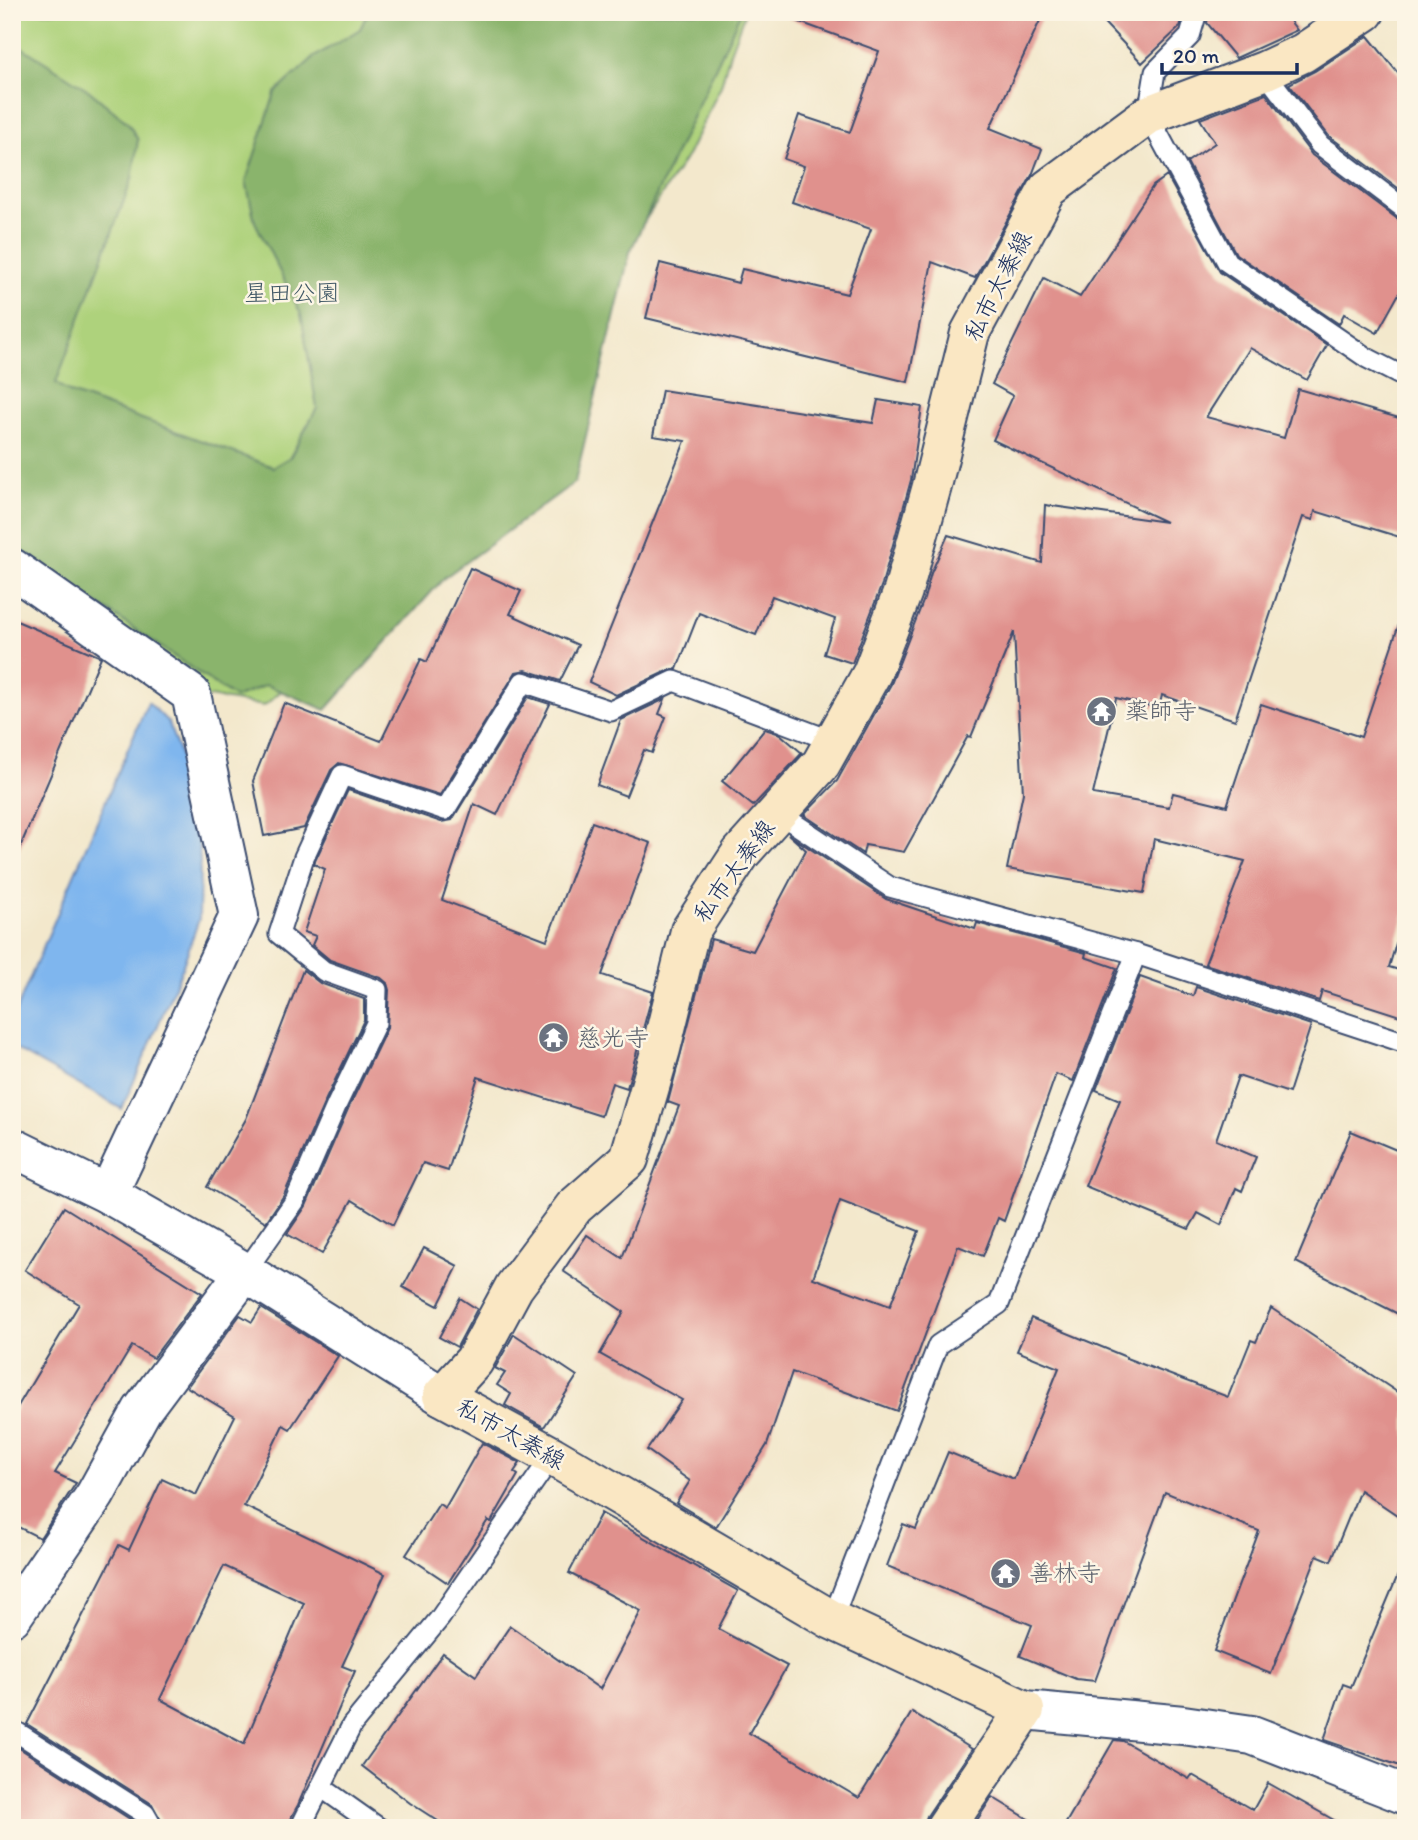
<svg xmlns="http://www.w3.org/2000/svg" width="1418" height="1840" font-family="Itim,'Klee One',sans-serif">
<rect width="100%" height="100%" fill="#fcf5e5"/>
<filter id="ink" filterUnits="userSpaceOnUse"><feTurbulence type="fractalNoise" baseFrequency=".0143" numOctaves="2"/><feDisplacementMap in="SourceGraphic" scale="14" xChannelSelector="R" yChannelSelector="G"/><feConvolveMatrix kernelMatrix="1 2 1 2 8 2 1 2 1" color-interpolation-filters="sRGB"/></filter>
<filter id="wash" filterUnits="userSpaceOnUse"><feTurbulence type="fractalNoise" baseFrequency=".00686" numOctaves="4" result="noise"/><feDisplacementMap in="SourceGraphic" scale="28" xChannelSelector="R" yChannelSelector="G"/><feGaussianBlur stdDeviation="1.57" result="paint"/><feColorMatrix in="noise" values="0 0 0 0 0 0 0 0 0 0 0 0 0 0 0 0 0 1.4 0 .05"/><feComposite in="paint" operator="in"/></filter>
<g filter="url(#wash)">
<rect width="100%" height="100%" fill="#f3e8cc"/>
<!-- green -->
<path fill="#aed27c" stroke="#64806d" stroke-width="2" d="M12 12H745L730 52 721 86 688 154 624 253 320 657 264 706 191 694 12 568Z"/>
<!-- forest -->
<path fill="#8ab46c" stroke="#527265" stroke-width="2" d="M368 12H741L630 252 575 482 444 578 326 710 266 685 235 698 12 545V41L87 89 128 123 138 140 132 179 56 383 71 393 273 467 290 457 317 408 301 314 255 222 246 181 275 93 314 57 360 29Z"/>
<!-- water -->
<path fill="#7fb6ee" stroke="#4d72a6" stroke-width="2" d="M148 702 168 722 194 793 200 860 199 919 180 974 122 1109 12 1047V1020Z"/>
<g id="blocks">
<!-- building -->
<g fill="#e0918d" fill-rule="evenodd">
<path d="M787 12H1044L990 128 1042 149 1032 175 975 278 932 262 908 382 646 318 660 263 738 283 742 269 847 294 871 229 792 202 804 166 784 159 799 115 850 132 879 51 786 17Z"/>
<path d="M1094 12H1184L1180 27 1142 63Z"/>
<path d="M1209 12H1283L1297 30 1236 58 1207 23Z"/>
<path d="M1368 36 1406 83V194L1329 136 1289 84 1315 71Z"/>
<path d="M1266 94 1312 155 1399 220 1406 222V281L1377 333 1344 314 1339 324 1236 254 1187 162 1215 143 1200 119Z"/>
<path d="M1167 176 1220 272 1327 345 1307 380 1250 348 1206 417 1284 438 1298 389 1406 420V539L1315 511 1313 520 1303 517 1235 720 1162 695 1159 708 1116 698 1093 794 1169 807 1173 793 1227 806 1261 704 1361 737 1399 624 1406 625V910L1389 967 1406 972V1018L1322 991 1319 1001 1205 964 1245 861 1154 839 1144 893 1007 869 1023 793 1014 632 971 737 968 736 904 852 865 845 863 854 804 815 837 781 891 684 924 599 931 573 948 535 1042 563 1045 505 1166 522 993 440 1013 396 992 384 1044 278 1080 297 1153 186Z"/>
<path d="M662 390 873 423 878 400 922 407 911 480 882 584 852 663 824 654 835 619 772 596 756 635 699 613 677 669 669 670 616 695 589 682 685 441 653 436Z"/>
<path d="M470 568 521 591 510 614 578 645 560 681 526 670 516 672 440 795 339 763 331 770 304 828 264 836 253 781 284 703 381 741 421 659 427 662Z"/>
<path d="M12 619 101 657 12 866Z"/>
<path d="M528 697 550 704 497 815 474 804 442 900 547 940 592 822 651 843 602 975 653 992 627 1088 612 1083 601 1116 478 1077 448 1171 423 1163 393 1225 352 1200 322 1254 287 1234 306 1206 348 1109 387 1028 389 990 387 983 381 978 330 960 312 945 316 936 304 932 325 869 314 864 315 861 348 790 441 822 452 820Z"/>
<path d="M665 699 659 714 666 717 652 753 644 750 626 796 597 785 621 720Z"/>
<path d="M765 729 780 734 802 753 753 806 722 781Z"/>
<path d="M788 834 886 899 975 929 977 923 1086 953 1085 957 1117 968 1073 1081 1056 1074 1004 1221 998 1218 983 1256 958 1246 897 1411 792 1372 767 1445 716 1527 676 1503 690 1481 647 1450 682 1400 600 1354 624 1312 563 1271 587 1235 622 1258 679 1106 668 1102 711 939 753 951 806 850ZM840 1201 919 1231 890 1306 813 1278Z"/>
<path d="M303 970 320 983 364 999V1020L326 1099 284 1195 266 1222 207 1187 246 1119Z"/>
<path d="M1140 977 1193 996 1196 987 1311 1025 1289 1093 1238 1076 1216 1140 1256 1157 1242 1191 1236 1188 1221 1225 1198 1213 1189 1229 1085 1186 1120 1100 1096 1090Z"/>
<path d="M1351 1131 1406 1154V1318L1296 1262Z"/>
<path d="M64 1207 202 1293 153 1358 132 1346 55 1473 76 1483 40 1538 12 1524V1416L79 1304 25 1270Z"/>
<path d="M424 1248 458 1266 438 1306 403 1287Z"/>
<path d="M460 1298 477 1309 457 1347 439 1337Z"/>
<path d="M261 1308 338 1356 290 1429 283 1425 244 1506 385 1574 342 1666 355 1671 298 1805 285 1828H165L152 1804 27 1724 119 1545 129 1550 162 1479 196 1495 235 1416 187 1387 240 1315 252 1322ZM224 1566 304 1603 244 1744 160 1699Z"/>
<path d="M1271 1308 1406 1398V1521L1360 1490 1331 1561 1317 1555 1271 1674 1214 1651 1259 1531 1165 1492 1095 1681 1076 1679 1020 1656 1032 1625 887 1566 903 1524 916 1529 948 1452 1014 1479 1059 1368 1017 1351 1031 1318 1126 1357V1358L1228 1397 1251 1340 1256 1342Z"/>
<path d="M514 1334 577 1376 544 1427 505 1405 511 1394 497 1385 505 1373 495 1368Z"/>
<path d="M482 1443 520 1463 514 1472 518 1475 491 1522 488 1520 448 1583 406 1555 439 1504 445 1508Z"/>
<path d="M601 1513 738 1591 718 1629 787 1666 749 1733 859 1798 912 1712 972 1749 927 1816 923 1828H449L410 1803 362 1766 443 1653 476 1676 510 1626 600 1689 641 1611 569 1573Z"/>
<path d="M1405 1558H1406V1768L1324 1740 1343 1684 1351 1687Z"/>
<path d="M1114 1740 1123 1741 1189 1779 1192 1775 1253 1810 1268 1783 1348 1828H1063Z"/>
<path d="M16 1746 136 1823 139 1828H12V1753Z"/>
<path d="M992 1797 1043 1828H972Z"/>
</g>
</g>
</g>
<g filter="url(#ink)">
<use href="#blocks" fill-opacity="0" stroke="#3b4b6e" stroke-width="2"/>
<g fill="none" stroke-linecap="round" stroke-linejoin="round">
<defs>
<g id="service">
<path d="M1197 12 1190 36 1155 72 1148 115 1227 262 1367 358 1406 378"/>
<path d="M1264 71 1320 145 1406 210"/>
<path d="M777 812 890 887 1136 954 1406 1043"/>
<path d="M245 1272 295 1201 337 1104 376 1023 377 990 324 971 279 934 304 857 342 775 445 810 523 682 611 711 674 681 835 742"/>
<path d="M832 1620 938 1345 999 1304 1136 954"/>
<path d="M12 1729 145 1814 153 1828"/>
<path d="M321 1787 379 1828"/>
<path d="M300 1828 352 1725 440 1618 552 1456"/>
</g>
<g id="minor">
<path d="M12 568 191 694 239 916 108 1194"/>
<path d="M12 1147 108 1194 245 1272 442 1396"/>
<path d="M12 1617 95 1495 142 1410 245 1272"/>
<path d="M1025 1710 1183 1725 1252 1735 1406 1795"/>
</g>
<path id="secondary" d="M945 1828 1025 1710 832 1620 552 1456 442 1396 474 1361 514 1287 574 1207 629 1159 661 1049 690 931 741 853 821 764 872 673 903 591 932 486 970 333 1048 189 1148 115 1264 71 1303 53 1365 12"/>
</defs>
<!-- service casing -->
<use href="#service" stroke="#3b4b6e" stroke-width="23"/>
<!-- minor casing -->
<use href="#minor" stroke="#3b4b6e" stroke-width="42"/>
<!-- secondary casing -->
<use href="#secondary" stroke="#3b4b6e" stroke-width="42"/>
<!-- service -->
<use href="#service" stroke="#fff" stroke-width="19"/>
<!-- minor -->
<use href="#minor" stroke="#fff" stroke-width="38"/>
<!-- secondary -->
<use href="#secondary" stroke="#fae7c3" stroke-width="38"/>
</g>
</g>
<!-- icons -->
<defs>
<symbol id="temple-disc" viewBox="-11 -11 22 22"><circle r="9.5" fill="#6b7280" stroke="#fcf5e5"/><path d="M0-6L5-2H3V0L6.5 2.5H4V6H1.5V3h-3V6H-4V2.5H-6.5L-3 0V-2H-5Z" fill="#fff"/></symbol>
</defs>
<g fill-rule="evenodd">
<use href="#temple-disc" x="1084" y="694" width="35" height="35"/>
<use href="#temple-disc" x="536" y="1020" width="35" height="35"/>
<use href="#temple-disc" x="988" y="1556" width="35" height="35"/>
</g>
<g text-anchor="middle" stroke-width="5" stroke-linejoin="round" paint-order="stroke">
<!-- street labels -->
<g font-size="24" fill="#1b2f5e" stroke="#fcf5e5">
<text transform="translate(998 286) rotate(-63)" y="8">私市太秦線</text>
<text transform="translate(734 871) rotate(-54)" y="8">私市太秦線</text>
<text transform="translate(511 1434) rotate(29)" y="8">私市太秦線</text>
</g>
<!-- park labels -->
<g font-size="24" fill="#405866" stroke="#fcf5e5">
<text x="292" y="301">星田公園</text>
</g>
<!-- worship labels -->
<g font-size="24" fill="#5b616d" stroke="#fcf5e5" text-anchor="start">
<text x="1125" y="719">薬師寺</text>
<text x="577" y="1046">慈光寺</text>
<text x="1029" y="1581">善林寺</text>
</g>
</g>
<!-- margin -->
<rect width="1418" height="1840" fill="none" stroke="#fcf5e5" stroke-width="42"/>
<!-- scale -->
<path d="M1162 63v10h135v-10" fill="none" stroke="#1b2f5e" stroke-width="3.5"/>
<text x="1173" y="63" font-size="21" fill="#1b2f5e" stroke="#fcf5e5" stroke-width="5" paint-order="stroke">20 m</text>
</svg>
